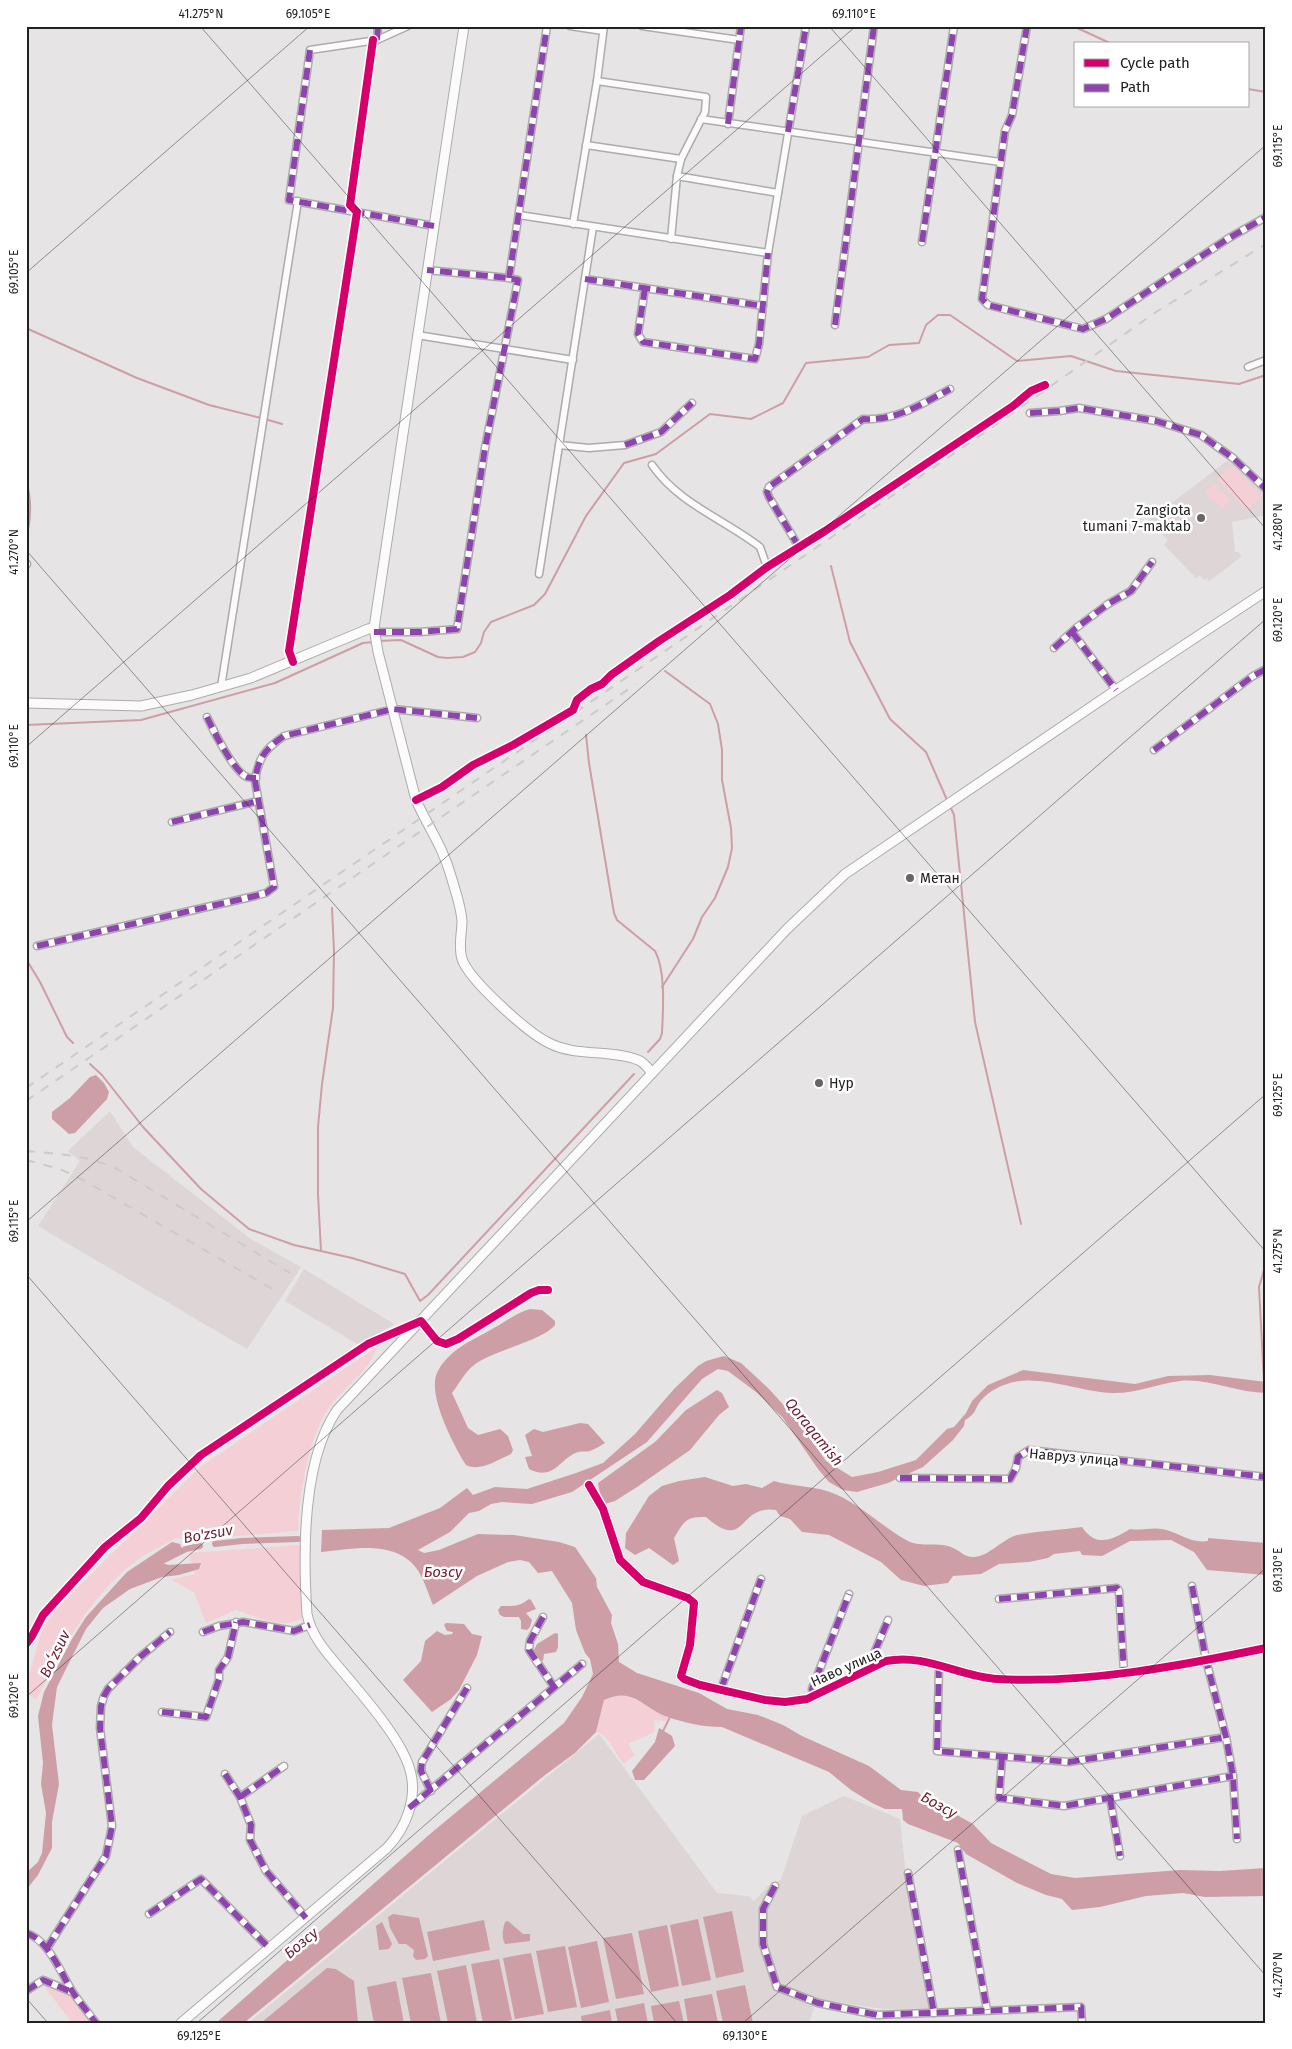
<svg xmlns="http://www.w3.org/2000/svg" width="1292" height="2049" font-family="'Fira Sans',sans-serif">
<rect width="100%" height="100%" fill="#e6e4e4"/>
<!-- built -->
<g fill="#ddd5d6">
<path d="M1227 461 1234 465 1266 494V515L1232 522 1235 552H1239L1241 557 1209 581 1207 578 1204 580 1200 575 1196 578 1164 545 1168 540 1148 521Z"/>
<path d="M110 1111 133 1147 252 1240 301 1267 247 1349 38 1226 80 1161 68 1151Z"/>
<path d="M304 1269 394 1324 359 1345 285 1301Z"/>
<path d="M599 1734 717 1893 748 1896 754 1901 771 1883 781 1880 802 1816 844 1796 900 1819 907 1888 930 2009H883L818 1999 816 2006 813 2004 814 2008 809 2023H248Z"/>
</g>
<!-- green -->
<g fill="#f4d0d6">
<path d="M1232 465 1262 496 1247 510 1217 480Z"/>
<path d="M1214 483 1231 500 1222 509 1205 492Z"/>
<path d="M378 1346C375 1351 373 1358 369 1363 358 1380 339 1392 328 1409 308 1440 299 1495 298 1531L189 1540 176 1538C163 1546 148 1552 136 1561 89 1596 63 1649 36 1700L26 1693V1685L43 1627 60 1605 200 1467Z"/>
<path d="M300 1545 302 1618C283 1631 256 1616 236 1610L206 1623 194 1592 171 1580 195 1574 189 1553Z"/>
<path d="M625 1694 668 1717 666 1721 654 1720 655 1732 628 1744 635 1755 624 1764C614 1754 611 1736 596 1732L604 1700 613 1696Z"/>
<path d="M47 1984 69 1993 91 2023H72L44 1986Z"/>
</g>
<!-- water -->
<g fill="#ce9ea6">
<path d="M96 1075 104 1083 109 1092 107 1099 75 1133 69 1134 52 1119V1112L70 1098 90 1077Z"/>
<path d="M530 1309 542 1310 555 1321V1325C542 1341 494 1350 474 1365 465 1372 459 1384 452 1393L468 1428 478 1435 500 1429 508 1436 513 1450 511 1454C497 1460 480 1472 466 1465 454 1446 427 1395 437 1373 447 1352 468 1342 487 1332 502 1324 514 1314 530 1309Z"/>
<path d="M724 1356 741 1363 769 1389 798 1421 826 1461 852 1477 878 1472 916 1460 947 1429 954 1427 966 1413 972 1401 988 1385 1023 1370 1135 1384 1168 1376 1210 1375 1266 1382V1393C1237 1393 1209 1378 1180 1381 1157 1384 1135 1394 1112 1393 1080 1392 1037 1373 1007 1384 997 1387 985 1394 979 1403 974 1412 975 1414 965 1420L964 1426 953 1440 923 1467 888 1483 857 1492 843 1490 829 1482 818 1469 783 1418 756 1392 728 1371 718 1369 702 1379 647 1442 572 1492 532 1504 502 1502 491 1504 479 1511 469 1513 450 1532 418 1550 424 1553 439 1550 478 1534 514 1535 559 1542 575 1547 596 1578 597 1587 612 1615 611 1623 618 1644 619 1662 637 1673 699 1693 727 1709 758 1715 783 1725 802 1736 869 1766 901 1790 918 1792 933 1808 941 1806 973 1824 991 1843 1051 1874 1075 1878 1180 1870 1220 1871 1266 1868V1896L1205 1897 1183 1893 1146 1896 1100 1907 1072 1910 1062 1899 1046 1895 1017 1883 966 1854 958 1843 908 1824 903 1820 902 1809H885L872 1803 851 1790 829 1772 722 1727C703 1727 685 1723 668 1717 642 1708 634 1686 604 1700L596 1732 575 1753 545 1775 244 2023H216L430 1834 564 1723 582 1697 593 1674 590 1659 585 1653 576 1630 572 1603 552 1571 538 1573 529 1562 520 1560 508 1562 477 1576 433 1605C428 1593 424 1579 417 1569 395 1539 352 1549 321 1552L322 1530 389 1528 440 1508 467 1488 473 1495 495 1487 527 1489 576 1473 603 1463 635 1434 674 1389 698 1366 706 1361Z"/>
<path d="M717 1390 722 1393 729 1407 719 1415 690 1450 637 1487 615 1501 605 1504 600 1494 598 1483 655 1442 686 1410Z"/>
<path d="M580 1423 588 1424 605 1443C600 1446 595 1449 590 1451 587 1452 582 1451 578 1452 561 1457 554 1482 529 1469L525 1457 532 1456 525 1435 534 1429 543 1432Z"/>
<path d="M705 1477 733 1486 746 1484 762 1488 774 1481C791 1486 810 1486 827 1491 858 1501 880 1526 908 1541 922 1548 939 1541 953 1548 961 1551 964 1557 973 1557 989 1557 1002 1539 1017 1535 1038 1531 1061 1530 1082 1527 1096 1548 1112 1540 1130 1529 1141 1531 1152 1527 1162 1529 1178 1532 1191 1544 1208 1541V1538L1266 1543V1575L1207 1570 1194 1552 1171 1540 1130 1541 1102 1556 1082 1555 1080 1551 1054 1554 1048 1558 1029 1562 999 1564 981 1574 953 1576 948 1583 924 1586 901 1580 881 1562 829 1535 802 1532 790 1519 780 1516 776 1510C737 1504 747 1553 706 1517 685 1516 684 1522 674 1538L679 1561 673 1565 649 1548 635 1555 625 1548 626 1533 649 1496 662 1486 679 1481Z"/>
<path d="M172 1542 180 1544 182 1550 162 1558 163 1563 168 1565 201 1563 199 1569 179 1575 162 1577 130 1589 103 1608 86 1629 57 1687 52 1725 59 1784 52 1822V1848L38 1875 26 1890V1873L38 1862 42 1853 46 1813 41 1784 43 1763 38 1716 44 1692 72 1639 86 1617 127 1572Z"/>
<path d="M529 1599 531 1600 536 1609 526 1613 532 1620 530 1627 527 1630 521 1629V1621L519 1617H504L500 1615 498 1610 501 1606C513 1606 519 1607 529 1599Z"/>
<path d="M446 1623 464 1624 472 1634 482 1636 477 1655 459 1690 451 1699 432 1712 403 1680 421 1661 425 1641 437 1631 445 1635 452 1634 453 1632 447 1631 444 1625Z"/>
<path d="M555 1633 558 1634V1647L556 1652 544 1654 543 1661 538 1658 534 1650 537 1644Z"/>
<path d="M659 1728 672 1736 675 1746 644 1780H635L632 1771 655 1742Z"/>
<path d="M732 1911 744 1972 716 1978 703 1917Z"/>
<path d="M393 1914 419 1918 428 1956 425 1959 416 1960 413 1956 414 1950 406 1944H399L390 1928 388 1917Z"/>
<path d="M698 1919 711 1980 682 1986 670 1925Z"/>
<path d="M484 1920 490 1950 433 1961 427 1932Z"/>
<path d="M508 1921 523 1934H530V1941L505 1944C501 1936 503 1930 505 1922Z"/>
<path d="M382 1922 392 1944 389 1949 379 1950 376 1926Z"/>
<path d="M667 1925 679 1986 651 1992 638 1931Z"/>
<path d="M632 1933 644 1994 616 1999 603 1938Z"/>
<path d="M597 1941 609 2002 581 2008 568 1947Z"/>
<path d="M565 1946 577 2007 548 2012 536 1951Z"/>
<path d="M531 1953 544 2014 515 2019 503 1958Z"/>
<path d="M499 1959 512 2020 497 2023H483L471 1964Z"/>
<path d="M466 1965 477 2023H448L437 1971Z"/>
<path d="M327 1968 336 1969 354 1981 358 2023H261Z"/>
<path d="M431 1973 441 2023H411L402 1978Z"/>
<path d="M396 1981 404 2023H374L367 1987Z"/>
<path d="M745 1985 753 2023H723L716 1991Z"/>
<path d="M712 1994 718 2023H688L684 1999Z"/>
<path d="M679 2001 684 2023H654L651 2006Z"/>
<path d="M644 2003 648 2023H618L615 2009Z"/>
<path d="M610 2010 612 2023H582L581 2016Z"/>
</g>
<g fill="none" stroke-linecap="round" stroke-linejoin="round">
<!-- stream -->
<g stroke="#ce9ea6" stroke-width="2">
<path d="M1073 26 1112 44"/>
<path d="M1248 89 1266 92"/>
<path d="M26 328 137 378 209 405 261 418"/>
<path d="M265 419 282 424"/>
<path d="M26 482C32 498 31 521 26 537"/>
<path d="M831 566 850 642 890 719 926 752 947 800"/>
<path d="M378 641 401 640 438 657 447 658 463 657 475 652 481 643 484 632 491 622 534 605 545 594 586 516 624 463 656 454 710 414 751 419 783 403 806 363 868 357 889 345 919 343 926 325 938 315H950L1017 361 1071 356 1116 371 1239 384 1266 375"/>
<path d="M26 725 141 720 275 683 363 643 374 642"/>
<path d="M586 735 589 763 614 913 617 920 655 951C666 971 663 1010 662 1033L660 1039 648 1052"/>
<path d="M950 806 954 815 975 1022 1021 1224"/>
<path d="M26 959 40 982 67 1037 73 1043"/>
<path d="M662 987 693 939 702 917 715 898 728 867 732 848 731 828 722 780V750L718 724 710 704 665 671"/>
<path d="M90 1064 102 1075 143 1127 201 1189 249 1229 294 1245 352 1258 405 1274 420 1301 428 1295 634 1074"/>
<path d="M321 1251 318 1194V1127L322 1084 333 1008 334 951 332 908"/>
<path d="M1264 1382 1259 1287 1266 1263"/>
<path d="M663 1731 671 1715"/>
</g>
<!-- canal -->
<g stroke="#ce9ea6" stroke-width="6">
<path d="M215 1544 242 1541 298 1539"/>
<path d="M156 1564 186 1549 200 1546"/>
</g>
<defs>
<g id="street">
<path d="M408 26 377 40 310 50 289 200 434 226"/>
<path d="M570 26 603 31"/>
<path d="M642 26 739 40"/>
<path d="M1027 26 1012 115 1005 131 982 299 988 305 1083 329 1106 319 1229 238 1266 217"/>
<path d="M377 40 378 26"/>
<path d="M597 81 706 97 705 112 681 159 677 176 671 239"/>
<path d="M701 119 1000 162"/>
<path d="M728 124 741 26"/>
<path d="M586 145 681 159"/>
<path d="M677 176 778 193"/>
<path d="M519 215 768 253"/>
<path d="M573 224 597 81 604 26"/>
<path d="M922 242 954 26"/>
<path d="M509 278 547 26"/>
<path d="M585 279 763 306"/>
<path d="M645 288 638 334 643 342 755 359 759 344 768 253 806 26"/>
<path d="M835 325 874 26"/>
<path d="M417 335 573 360"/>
<path d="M1248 367 1266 360"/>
<path d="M1030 413 1059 411 1079 408 1156 421 1201 435 1233 458 1266 489"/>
<path d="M559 445 589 448 625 445 661 432 692 403"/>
<path d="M652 465C679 504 724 519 760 547L767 567"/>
<path d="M799 547 769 497 767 492 769 487 863 419C896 421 922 404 950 389"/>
<path d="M26 564H27"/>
<path d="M539 574 593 227"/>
<path d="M374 632H420L457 629 485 448 518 280 509 278 427 270"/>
<path d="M1072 632 1116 690"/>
<path d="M1054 648 1076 628 1108 604 1131 591 1152 562"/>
<path d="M293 662 289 651 357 212 350 205 373 40"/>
<path d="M221 687 298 201"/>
<path d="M207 717C213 730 234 772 247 777 249 778 254 778 256 778"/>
<path d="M1154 750 1253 676 1266 669"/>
<path d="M416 800 442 787 473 765 513 745 573 710 577 700 591 689 602 684 611 675 659 641 730 595 767 567 825 531 1013 406 1031 391 1045 385"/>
<path d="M172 822 258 801"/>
<path d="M37 946 255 896 266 893 274 887 255 781C258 758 265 749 284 736L393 709 477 718"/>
<path d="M900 1478 1010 1479 1016 1468 1018 1457 1029 1450 1266 1477"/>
<path d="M1192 1586 1206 1660 1226 1737 1233 1776 1237 1839"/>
<path d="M999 1599 1117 1588 1119 1591 1124 1672"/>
<path d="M543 1617 530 1641 529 1650 554 1687"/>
<path d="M203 1632 219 1626 243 1622 294 1631 310 1625"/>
<path d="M26 1644 32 1636 43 1615 105 1547 141 1518 168 1486 201 1455 368 1344 421 1321 437 1341 446 1344 458 1339 531 1293 539 1290H548"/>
<path d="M939 1666 937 1751 1069 1762 1226 1737"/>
<path d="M872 1668V1658L888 1620"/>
<path d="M721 1689 761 1579"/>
<path d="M813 1696 812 1689 849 1594"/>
<path d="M162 1712 206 1717 219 1679V1670L228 1657 236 1622"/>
<path d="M1002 1758 999 1798 1064 1806 1233 1776"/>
<path d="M225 1774 240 1797 251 1825 250 1840 266 1871 306 1918"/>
<path d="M431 1791 421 1771 422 1762 467 1688"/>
<path d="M240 1797 284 1766"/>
<path d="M1110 1798 1120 1856"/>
<path d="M410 1807 582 1664"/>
<path d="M958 1850 987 2010"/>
<path d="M908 1873 934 2013"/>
<path d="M775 1886 763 1909V1944L777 1987 818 2003 877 2015 1081 2007 1082 2023"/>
<path d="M149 1914 201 1879 269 1948"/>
<path d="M26 1933C48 1939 61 1973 72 1991 79 2002 88 2012 96 2023"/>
<path d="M47 1948 106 1856 112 1826 100 1728 101 1706 104 1696 108 1689 140 1657 170 1632"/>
<path d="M26 1991 43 1980 72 1992"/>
</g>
<g id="secondary">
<path d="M464 26 374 628 378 652 416 800C428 827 443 847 451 876 455 890 461 906 462 921 462 933 458 946 462 959 469 980 528 1033 549 1043 576 1057 610 1049 638 1060 644 1062 648 1068 652 1073"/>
<path d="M26 703 141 706 192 695 251 678 368 629 374 628"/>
<path d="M589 1485 603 1509 620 1560 643 1582 688 1598 694 1603 690 1645 681 1676 684 1679 700 1685 765 1700 785 1702 807 1699 886 1661C926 1653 959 1677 998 1679 1085 1684 1180 1666 1266 1648"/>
<path d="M181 2023 387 1848C406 1828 418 1798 410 1770 402 1740 364 1697 343 1672 328 1654 312 1638 307 1614 303 1554 302 1461 337 1410L787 929 845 874 1116 690 1266 591"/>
</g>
</defs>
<!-- street casing -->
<use href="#street" stroke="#adabab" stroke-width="9"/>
<!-- secondary casing -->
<use href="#secondary" stroke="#adabab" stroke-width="11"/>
<!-- street -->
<use href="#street" stroke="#fbfbfb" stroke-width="6"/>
<!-- secondary -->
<use href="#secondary" stroke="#fbfbfb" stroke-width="9"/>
<!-- rail -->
<g stroke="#cccbcb" stroke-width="2" stroke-dasharray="9 9" stroke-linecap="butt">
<path d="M26 1088 994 426 1156 312 1266 244"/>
<path d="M26 1101 636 684"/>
<path d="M26 1151C59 1154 87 1155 117 1169L290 1273"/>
<path d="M26 1160 60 1169 83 1180 274 1290"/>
</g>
<!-- quiet -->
<g stroke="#8e44ad" stroke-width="6" stroke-dasharray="12 6" stroke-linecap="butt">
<path d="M1027 26 1012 115 1005 131 982 299 988 305 1083 329 1106 319 1229 238 1266 217"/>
<path d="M377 40 378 26"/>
<path d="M310 50 289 200 434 226"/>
<path d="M728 124 741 26"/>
<path d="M788 132 806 26"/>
<path d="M922 242 954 26"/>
<path d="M509 278 547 26"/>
<path d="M585 279 763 306"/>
<path d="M645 288 638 334 643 342 755 359 759 344 768 253"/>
<path d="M835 325 874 26"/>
<path d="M1030 413 1059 411 1079 408 1156 421 1201 435 1233 458 1266 489"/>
<path d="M625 445 661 432 692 403"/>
<path d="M799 547 769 497 767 492 769 487 863 419C896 421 922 404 950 389"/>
<path d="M26 564H27"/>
<path d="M374 632H420L457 629 485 448 518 280 509 278 427 270"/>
<path d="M1072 632 1116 690"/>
<path d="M1054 648 1076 628 1108 604 1131 591 1152 562"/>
<path d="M207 717C213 730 234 772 247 777 249 778 254 778 256 778"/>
<path d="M1154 750 1253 676 1266 669"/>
<path d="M172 822 258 801"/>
<path d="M37 946 255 896 266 893 274 887 255 781C258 758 265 749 284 736L393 709 477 718"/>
<path d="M900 1478 1010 1479 1016 1468 1018 1457 1029 1450 1266 1477"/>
<path d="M1192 1586 1206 1660 1226 1737 1233 1776 1237 1839"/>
<path d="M999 1599 1117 1588 1119 1591 1124 1672"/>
<path d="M543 1617 530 1641 529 1650 554 1687"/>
<path d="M203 1632 219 1626 243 1622 294 1631 310 1625"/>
<path d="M939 1666 937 1751 1069 1762 1226 1737"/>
<path d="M872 1668V1658L888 1620"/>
<path d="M721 1689 761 1579"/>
<path d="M813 1696 812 1689 849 1594"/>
<path d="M162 1712 206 1717 219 1679V1670L228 1657 236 1622"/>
<path d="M1002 1758 999 1798 1064 1806 1233 1776"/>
<path d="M225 1774 240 1797 251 1825 250 1840 266 1871 306 1918"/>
<path d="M431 1791 421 1771 422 1762 467 1688"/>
<path d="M240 1797 284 1766"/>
<path d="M1110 1798 1120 1856"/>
<path d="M409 1808 582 1664"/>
<path d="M958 1850 987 2010"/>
<path d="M908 1873 934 2013"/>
<path d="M775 1886 763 1909V1944L777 1987 818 2003 877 2015 1081 2007 1082 2023"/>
<path d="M149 1914 201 1879 269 1948"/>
<path d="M26 1933C48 1939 61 1973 72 1991 79 2002 88 2012 96 2023"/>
<path d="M47 1948 106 1856 112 1826 100 1728 101 1706 104 1696 108 1689 140 1657 170 1632"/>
<path d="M26 1991 43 1980 72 1992"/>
</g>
<defs>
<g id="cycleway">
<path d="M293 662 289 651 357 212 350 205 373 40"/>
<path d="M416 800 442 787 473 765 513 745 573 710 577 700 591 689 602 684 611 675 659 641 730 595 767 567 825 531 1013 406 1031 391 1045 385"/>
<path d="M589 1485 603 1509 620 1560 643 1582 688 1598 694 1603 690 1645 681 1676 684 1679 700 1685 765 1700 785 1702 807 1699 886 1661C926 1653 959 1677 998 1679 1085 1684 1180 1666 1266 1648"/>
<path d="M26 1644 32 1636 43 1615 105 1547 141 1518 168 1486 201 1455 368 1344 421 1321 437 1341 446 1344 458 1339 531 1293 539 1290H548"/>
</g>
</defs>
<!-- cycleway casing -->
<use href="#cycleway" stroke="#fff" stroke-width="11"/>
<!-- cycleway -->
<use href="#cycleway" stroke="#d6006c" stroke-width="8"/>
</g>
<!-- ticks -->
<path fill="none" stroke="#222121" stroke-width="1" stroke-opacity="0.45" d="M200 26 1266 1252M829 26 1266 529M26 273 310 26M26 550 1266 1976M26 747 856 26M26 1222 1266 145M26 1274 677 2023M26 1697 1266 619M26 1998 48 2023M197 2023 1266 1094M743 2023 1266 1568"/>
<!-- markers -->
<g fill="#676565" stroke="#fff" stroke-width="2">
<circle cx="1201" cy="518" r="5"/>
<circle cx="910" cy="878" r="5"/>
<circle cx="819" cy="1083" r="5"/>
</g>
<g text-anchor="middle" stroke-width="5" stroke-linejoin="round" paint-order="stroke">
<!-- poi labels -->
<g font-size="14" fill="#222121" stroke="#fff" text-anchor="start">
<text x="1191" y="515" text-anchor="end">Zangiota<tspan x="1191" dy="16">tumani 7-maktab</tspan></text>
<text x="920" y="883">Метан</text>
<text x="829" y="1088">Нур</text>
</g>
<!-- street labels -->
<g font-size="14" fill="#222121" stroke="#fff">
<text transform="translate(1074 1457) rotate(5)" y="5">Навруз улица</text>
<text transform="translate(846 1667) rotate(-24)" y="5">Наво улица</text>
</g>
<!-- water labels -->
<g font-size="15" font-style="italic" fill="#6f1e34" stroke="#fff">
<text transform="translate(814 1432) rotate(51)" y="5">Qoraqamish</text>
<text transform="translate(208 1534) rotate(-10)" y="5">Bo'zsuv</text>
<text x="443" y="1577">Бозсу</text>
<text transform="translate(55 1654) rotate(-64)" y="5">Boʻzsuv</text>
<text transform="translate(939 1805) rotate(29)" y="5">Бозсу</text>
<text transform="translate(301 1943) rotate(-40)" y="5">Бозсу</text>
</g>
</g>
<!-- border -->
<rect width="1292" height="2049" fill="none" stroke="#ffffff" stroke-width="55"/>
<!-- legend -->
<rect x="1074" y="42" width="175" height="65" fill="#ffffff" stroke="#a7a6a6"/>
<rect x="1084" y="59" width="25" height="8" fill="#d6006c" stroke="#a7a6a6"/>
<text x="1120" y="68" font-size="15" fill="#222121">Cycle path</text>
<rect x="1084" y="84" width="25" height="8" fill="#8e44ad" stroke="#a7a6a6"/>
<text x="1120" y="92" font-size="15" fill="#222121">Path</text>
<rect x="28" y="28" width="1236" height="1994" fill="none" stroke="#222121" stroke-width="2"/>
<g font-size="12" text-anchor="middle" fill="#222121">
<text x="201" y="18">41.275°N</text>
<text x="308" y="18">69.105°E</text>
<text x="854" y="18">69.110°E</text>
<text transform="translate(1278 146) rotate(-90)" y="4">69.115°E</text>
<text transform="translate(14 272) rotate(-90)" y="4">69.105°E</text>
<text transform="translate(1278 527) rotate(-90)" y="4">41.280°N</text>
<text transform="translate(14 552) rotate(-90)" y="4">41.270°N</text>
<text transform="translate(1278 620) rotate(-90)" y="4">69.120°E</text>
<text transform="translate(14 746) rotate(-90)" y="4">69.110°E</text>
<text transform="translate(1278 1095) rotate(-90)" y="4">69.125°E</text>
<text transform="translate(14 1221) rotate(-90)" y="4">69.115°E</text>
<text transform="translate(1278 1251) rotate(-90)" y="4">41.275°N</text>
<text transform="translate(1278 1570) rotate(-90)" y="4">69.130°E</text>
<text transform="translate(14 1696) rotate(-90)" y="4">69.120°E</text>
<text transform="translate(1278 1975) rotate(-90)" y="4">41.270°N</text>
<text x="199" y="2040">69.125°E</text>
<text x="745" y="2040">69.130°E</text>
</g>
</svg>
